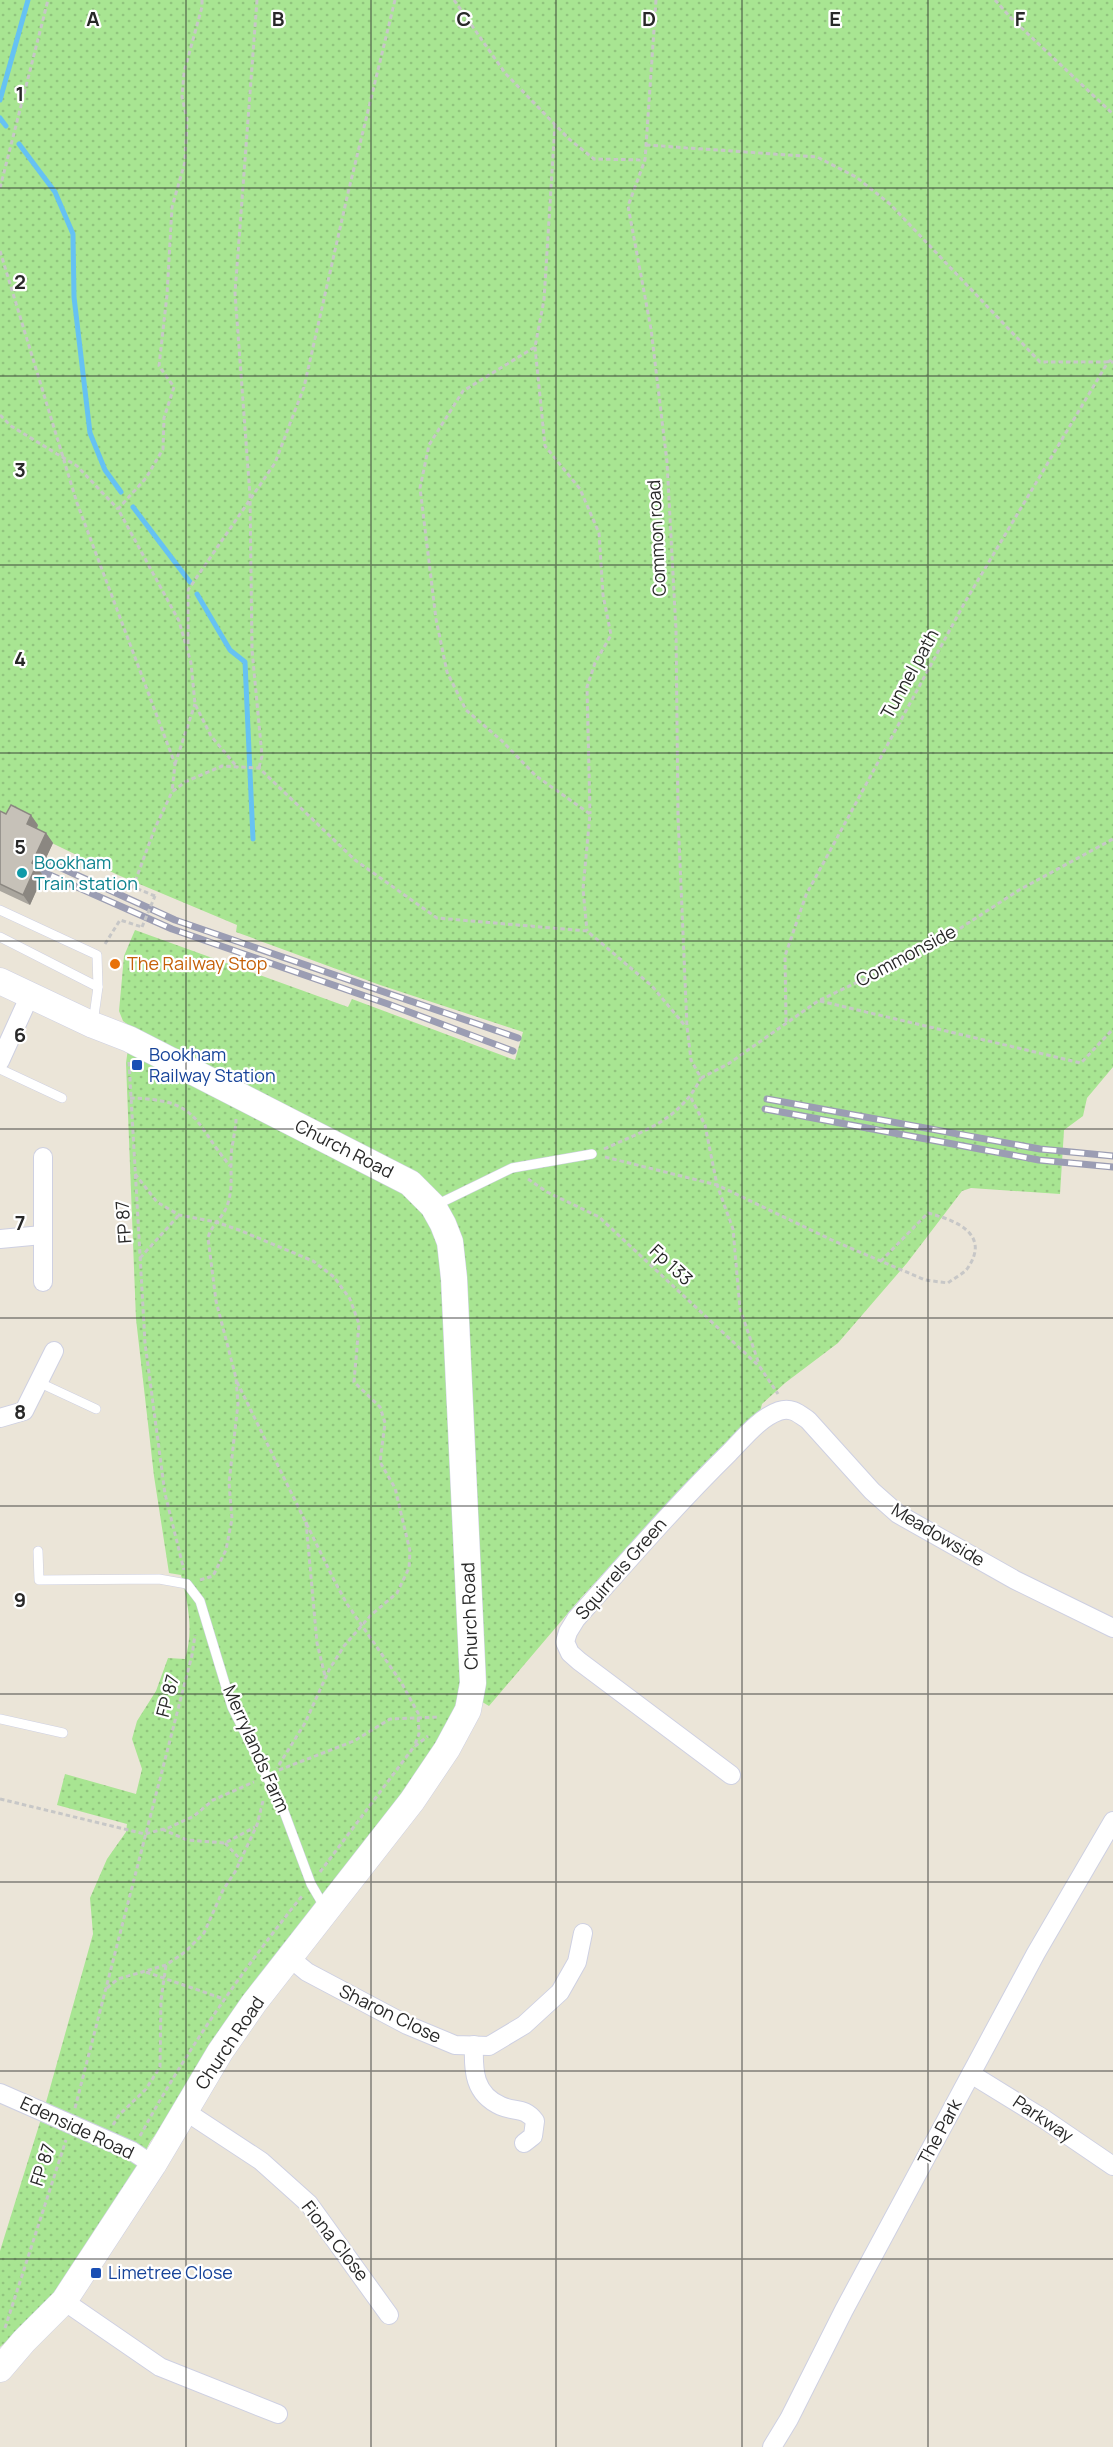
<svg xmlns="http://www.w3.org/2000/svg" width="1113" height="2447" font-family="Manrope,sans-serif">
<defs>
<pattern id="park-dots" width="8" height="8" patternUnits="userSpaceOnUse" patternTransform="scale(1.5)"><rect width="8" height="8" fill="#a8e592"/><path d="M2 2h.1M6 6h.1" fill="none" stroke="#91c47e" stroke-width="1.8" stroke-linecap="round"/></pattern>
</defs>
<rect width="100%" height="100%" fill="#ebe5d8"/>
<!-- park -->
<path fill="url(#park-dots)" d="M0 0H1113V1067L1087 1098 1083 1116 1064 1130 1060 1194 971 1188 962 1191 907 1263 838 1343 785 1383 762 1404 759 1416 691 1478 580 1599 489 1706 479 1700 456 1703 453 1720 435 1750 150 2142C127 2188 102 2235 71 2276 52 2303 24 2325 0 2347V2251L45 2106 93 1934 90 1898 107 1859 126 1832 127 1824 57 1805 65 1774 136 1794 142 1769 132 1739 137 1721 156 1691 168 1658 185 1659C194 1631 188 1603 181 1575L169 1573 154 1476 136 1319 126 1063 131 1027 123 1021 119 1011 124 956 135 930 348 1007 352 999 515 1060 523 1032 380 985 236 932 237 925 118 875 0 818Z"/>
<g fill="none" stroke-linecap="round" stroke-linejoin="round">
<!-- stream -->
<g stroke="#66c2f3" stroke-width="5">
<path d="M0 100 28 0"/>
<path d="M0 118 6 126"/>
<path d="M19 144 55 192 73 234 74 297 90 433 105 470 121 492"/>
<path d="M133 507 190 582"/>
<path d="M197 594 230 650 245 662 253 839"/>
</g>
<defs>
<g id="lane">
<path d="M0 910 97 955 98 987 93 1023"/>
<path d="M0 937 98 987"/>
<path d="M0 1069 62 1098"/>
<path d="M434 1206 512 1168 592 1154"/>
<path d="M38 1382 96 1409"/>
<path d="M38 1551 39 1580 159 1579 187 1584 200 1601 232 1707 283 1809 311 1884 325 1908"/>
<path d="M0 1719 63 1733"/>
</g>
<g id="street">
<path d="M0 1061 30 995"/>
<path d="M43 1157V1282"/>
<path d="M0 1239 42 1235"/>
<path d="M0 1418 24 1411 54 1351"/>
<path d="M731 1775 579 1661 570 1653 565 1642 568 1632 576 1619C626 1563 675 1506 729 1453 743 1439 759 1418 779 1411 791 1407 798 1413 808 1420L872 1491 898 1514 1015 1580 1113 1628"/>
<path d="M290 1958 307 1972 407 2025 455 2045 489 2046 524 2025 560 1992 577 1962 583 1933"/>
<path d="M474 2045C473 2071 474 2094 501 2106 515 2112 525 2107 535 2121L533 2136 524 2143"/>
<path d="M971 2074 1044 2119 1113 2166"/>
<path d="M0 2093 132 2151 153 2165"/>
<path d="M185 2111 261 2161 309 2204 389 2315"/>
<path d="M64 2301 160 2367 278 2414"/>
<path d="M772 2447 789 2419 844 2310 1036 1953 1113 1821"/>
</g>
<path id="secondary" d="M0 981 93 1025 129 1039 410 1183 433 1206 443 1224 450 1242 454 1278 473 1683 468 1710 447 1749 412 1801 254 2003 220 2052 153 2165 64 2301 24 2341 0 2369"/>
</defs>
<!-- lane casing -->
<use href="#lane" stroke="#ced0e2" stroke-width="10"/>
<!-- street casing -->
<use href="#street" stroke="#ced0e2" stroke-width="20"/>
<!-- secondary casing -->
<use href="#secondary" stroke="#ced0e2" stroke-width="27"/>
<!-- path -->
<g stroke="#c7c7c7" stroke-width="3" stroke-dasharray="4.5 3" stroke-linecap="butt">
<path d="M202 0V7L184 72 182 97 187 119 185 162 172 207 167 295 159 366 174 387 164 418 163 449 146 478 118 509 179 621 191 663 195 704 211 736 238 768"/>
<path d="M257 0 235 293 250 496 252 650 262 756 259 768"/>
<path d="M454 0 505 73 569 139 594 159 645 160"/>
<path d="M656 0 645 160 628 206 651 329 667 462 676 630 678 816 687 1027 691 1060 701 1078"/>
<path d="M995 0 1011 18 1113 114"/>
<path d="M555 124 544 300 535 347 463 391 429 445 420 488 436 619 447 672 466 710 502 741 536 776 590 814 583 889 587 931"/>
<path d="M646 145 817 157 856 177 890 204 1040 362H1113"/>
<path d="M0 188 48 0"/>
<path d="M0 251 77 503 175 764 172 792"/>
<path d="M535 347 545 446 580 489 599 533 603 595 611 635 595 663 587 687 590 814"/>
<path d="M0 415 11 426 77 466 118 509"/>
<path d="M188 644V590L275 463 304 387 348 193 395 0"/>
<path d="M175 764 195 704"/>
<path d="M155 896 133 887 155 828 172 792 185 782 222 766 259 768 355 860 437 918 587 931 652 986 686 1027"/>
<path d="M105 944 120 920 142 927"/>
<path d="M820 1001 1081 1063 1113 1029"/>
<path d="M786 1022 785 956 806 895 965 602 1108 362 1113 359"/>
<path d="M129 1062 145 1343 165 1494 184 1570"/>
<path d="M701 1078 728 1064 818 1001 933 946 1019 890 1113 839"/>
<path d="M130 1098C200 1100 192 1120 230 1166"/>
<path d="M691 1098 705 1125 717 1185 733 1229 740 1309 759 1364"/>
<path d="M604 1149C645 1130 679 1121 701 1078"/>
<path d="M605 1157 717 1185 834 1241 925 1280 948 1283C953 1279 963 1274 967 1269 992 1234 955 1220 928 1213L881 1261"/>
<path d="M135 1174 157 1202 179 1215 216 1222 239 1230 313 1261 334 1277 350 1299 359 1324 354 1382 380 1407 385 1423 380 1462 395 1488 410 1551 409 1568 397 1593 371 1615 344 1646 329 1670 305 1723 277 1768"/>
<path d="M528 1179 547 1192 599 1217 760 1367 778 1394"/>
<path d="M140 1258 179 1215"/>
<path d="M237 1382 335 1582 347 1604 401 1682 418 1713 419 1734 414 1747"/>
<path d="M306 1522 317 1643 325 1676"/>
<path d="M200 1580 213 1576 226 1550 232 1519 229 1483 238 1404 236 1378 216 1301 208 1238C211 1225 222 1219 227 1206 235 1185 228 1163 233 1142 234 1133 236 1128 236 1119"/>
<path d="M279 1770 354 1741 390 1719 440 1717"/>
<path d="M0 1799 145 1834 168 1828 194 1816 213 1800 254 1782"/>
<path d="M162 1829 187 1840 225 1843 255 1827"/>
<path d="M225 1843 239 1858 240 1862"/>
<path d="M320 1872 413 1748 428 1736"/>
<path d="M146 1972 224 1999"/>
<path d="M107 1988 118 1979 166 1965 185 1952 204 1933 223 1890 235 1872 257 1825 263 1801"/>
<path d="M75 2108 192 1655 195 1635"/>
<path d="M113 2125 119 2115 146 2089 160 2067 161 2000 166 1965"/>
<path d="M140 2136C186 2051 241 1972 302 1896"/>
<path d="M5 2328 66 2140"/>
</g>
<!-- lane -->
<use href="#lane" stroke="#fff" stroke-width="9"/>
<!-- street -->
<use href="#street" stroke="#fff" stroke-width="18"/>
<!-- secondary -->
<use href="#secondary" stroke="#fff" stroke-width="26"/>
<defs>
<g id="rail">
<path d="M0 840 175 920 518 1038"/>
<path d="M0 853 172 929 388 1004 513 1051"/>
<path d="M767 1099 1040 1149 1113 1156"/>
<path d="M765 1109 1039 1160 1113 1167"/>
</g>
</defs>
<!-- rail casing -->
<use href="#rail" stroke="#9b9db3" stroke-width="7"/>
<!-- rail -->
<use href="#rail" stroke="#fff" stroke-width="4.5" stroke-dasharray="14" stroke-linecap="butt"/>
<!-- path-bridge -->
<path stroke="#c7c7c7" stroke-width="3" stroke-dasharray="4.5 3" stroke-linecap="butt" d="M142 927 155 896"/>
</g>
<!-- wall -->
<path fill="#aaa69e" d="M0 811 38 825 37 829 46 833 53 843 40 871 43 876 30 905 0 891Z"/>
<!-- shaded-wall -->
<g fill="#8b8781">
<path d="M31 815 38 825 34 834 27 824Z"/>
<path d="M46 833 53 843 40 871 43 876 30 905 23 895 32 863Z"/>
</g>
<!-- building -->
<path fill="#c6c1b8" stroke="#8b8781" stroke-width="1.5" d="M11 805 31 815 27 824 46 833 32 863 36 866 23 895 0 884V811L6 814Z"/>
<!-- grid -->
<path fill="none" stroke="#282828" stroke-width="1.5" stroke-opacity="0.55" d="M186 0V2447M371 0V2447M556 0V2447M742 0V2447M928 0V2447M0 188H1113M0 376H1113M0 565H1113M0 753H1113M0 941H1113M0 1129H1113M0 1318H1113M0 1506H1113M0 1694H1113M0 1882H1113M0 2071H1113M0 2259H1113"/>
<!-- markers -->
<circle fill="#0f9aa8" stroke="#fff" stroke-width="2" cx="22" cy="873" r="6"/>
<circle fill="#e8710a" stroke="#fff" stroke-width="2" cx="115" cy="964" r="6"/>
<g fill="#1a4fb4" stroke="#fff" stroke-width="2">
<rect x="131" y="1059" width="12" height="12" rx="3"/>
<rect x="90" y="2267" width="12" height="12" rx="3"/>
</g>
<g text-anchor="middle" stroke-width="4.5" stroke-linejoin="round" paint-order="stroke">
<!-- street labels -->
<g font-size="18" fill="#282828" stroke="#fff">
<text transform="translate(657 538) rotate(-93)" y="6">Common road</text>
<text transform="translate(910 674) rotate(-61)" y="6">Tunnel path</text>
<text transform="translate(906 956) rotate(-28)" y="6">Commonside</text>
<text transform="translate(344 1149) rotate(27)" y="6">Church Road</text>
<text transform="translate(124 1222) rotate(-94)" y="6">FP 87</text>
<text transform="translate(671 1265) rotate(43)" y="6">Fp 133</text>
<text transform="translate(938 1535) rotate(31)" y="6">Meadowside</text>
<text transform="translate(621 1569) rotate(-49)" y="6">Squirrels Green</text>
<text transform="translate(470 1616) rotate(-92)" y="6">Church Road</text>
<text transform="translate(168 1696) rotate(-75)" y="6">FP 87</text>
<text transform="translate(256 1749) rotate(66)" y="6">Merrylands Farm</text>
<text transform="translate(390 2014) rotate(26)" y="6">Sharon Close</text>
<text transform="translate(230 2043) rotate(-56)" y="6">Church Road</text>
<text transform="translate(1043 2119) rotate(34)" y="6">Parkway</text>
<text transform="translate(77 2128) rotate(25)" y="6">Edenside Road</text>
<text transform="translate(940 2132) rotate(-62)" y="6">The Park</text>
<text transform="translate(43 2165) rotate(-72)" y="6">FP 87</text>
<text transform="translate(335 2241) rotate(52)" y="6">Fiona Close</text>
</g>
<!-- culture labels -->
<g font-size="18" fill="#0d838f" stroke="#fff" text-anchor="start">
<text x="34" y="869">Bookham<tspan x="34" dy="21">Train station</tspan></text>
</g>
<!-- food labels -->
<g font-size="18" fill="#c56008" stroke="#fff" text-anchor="start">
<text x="127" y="970">The Railway Stop</text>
</g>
<!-- transit labels -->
<g font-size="18" fill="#164399" stroke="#fff" text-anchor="start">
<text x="149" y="1061">Bookham<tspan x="149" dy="21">Railway Station</tspan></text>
<text x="108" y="2279">Limetree Close</text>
</g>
</g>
<g font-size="20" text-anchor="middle" font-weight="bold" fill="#282828" stroke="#fff" stroke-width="4.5" stroke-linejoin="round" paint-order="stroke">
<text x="93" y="26">A</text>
<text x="278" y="26">B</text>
<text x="464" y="26">C</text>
<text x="649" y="26">D</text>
<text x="835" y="26">E</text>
<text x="1020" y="26">F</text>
<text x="20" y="101">1</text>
<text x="20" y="289">2</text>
<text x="20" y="477">3</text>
<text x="20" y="666">4</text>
<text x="20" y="854">5</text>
<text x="20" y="1042">6</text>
<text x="20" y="1230">7</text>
<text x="20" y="1419">8</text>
<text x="20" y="1607">9</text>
</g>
</svg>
